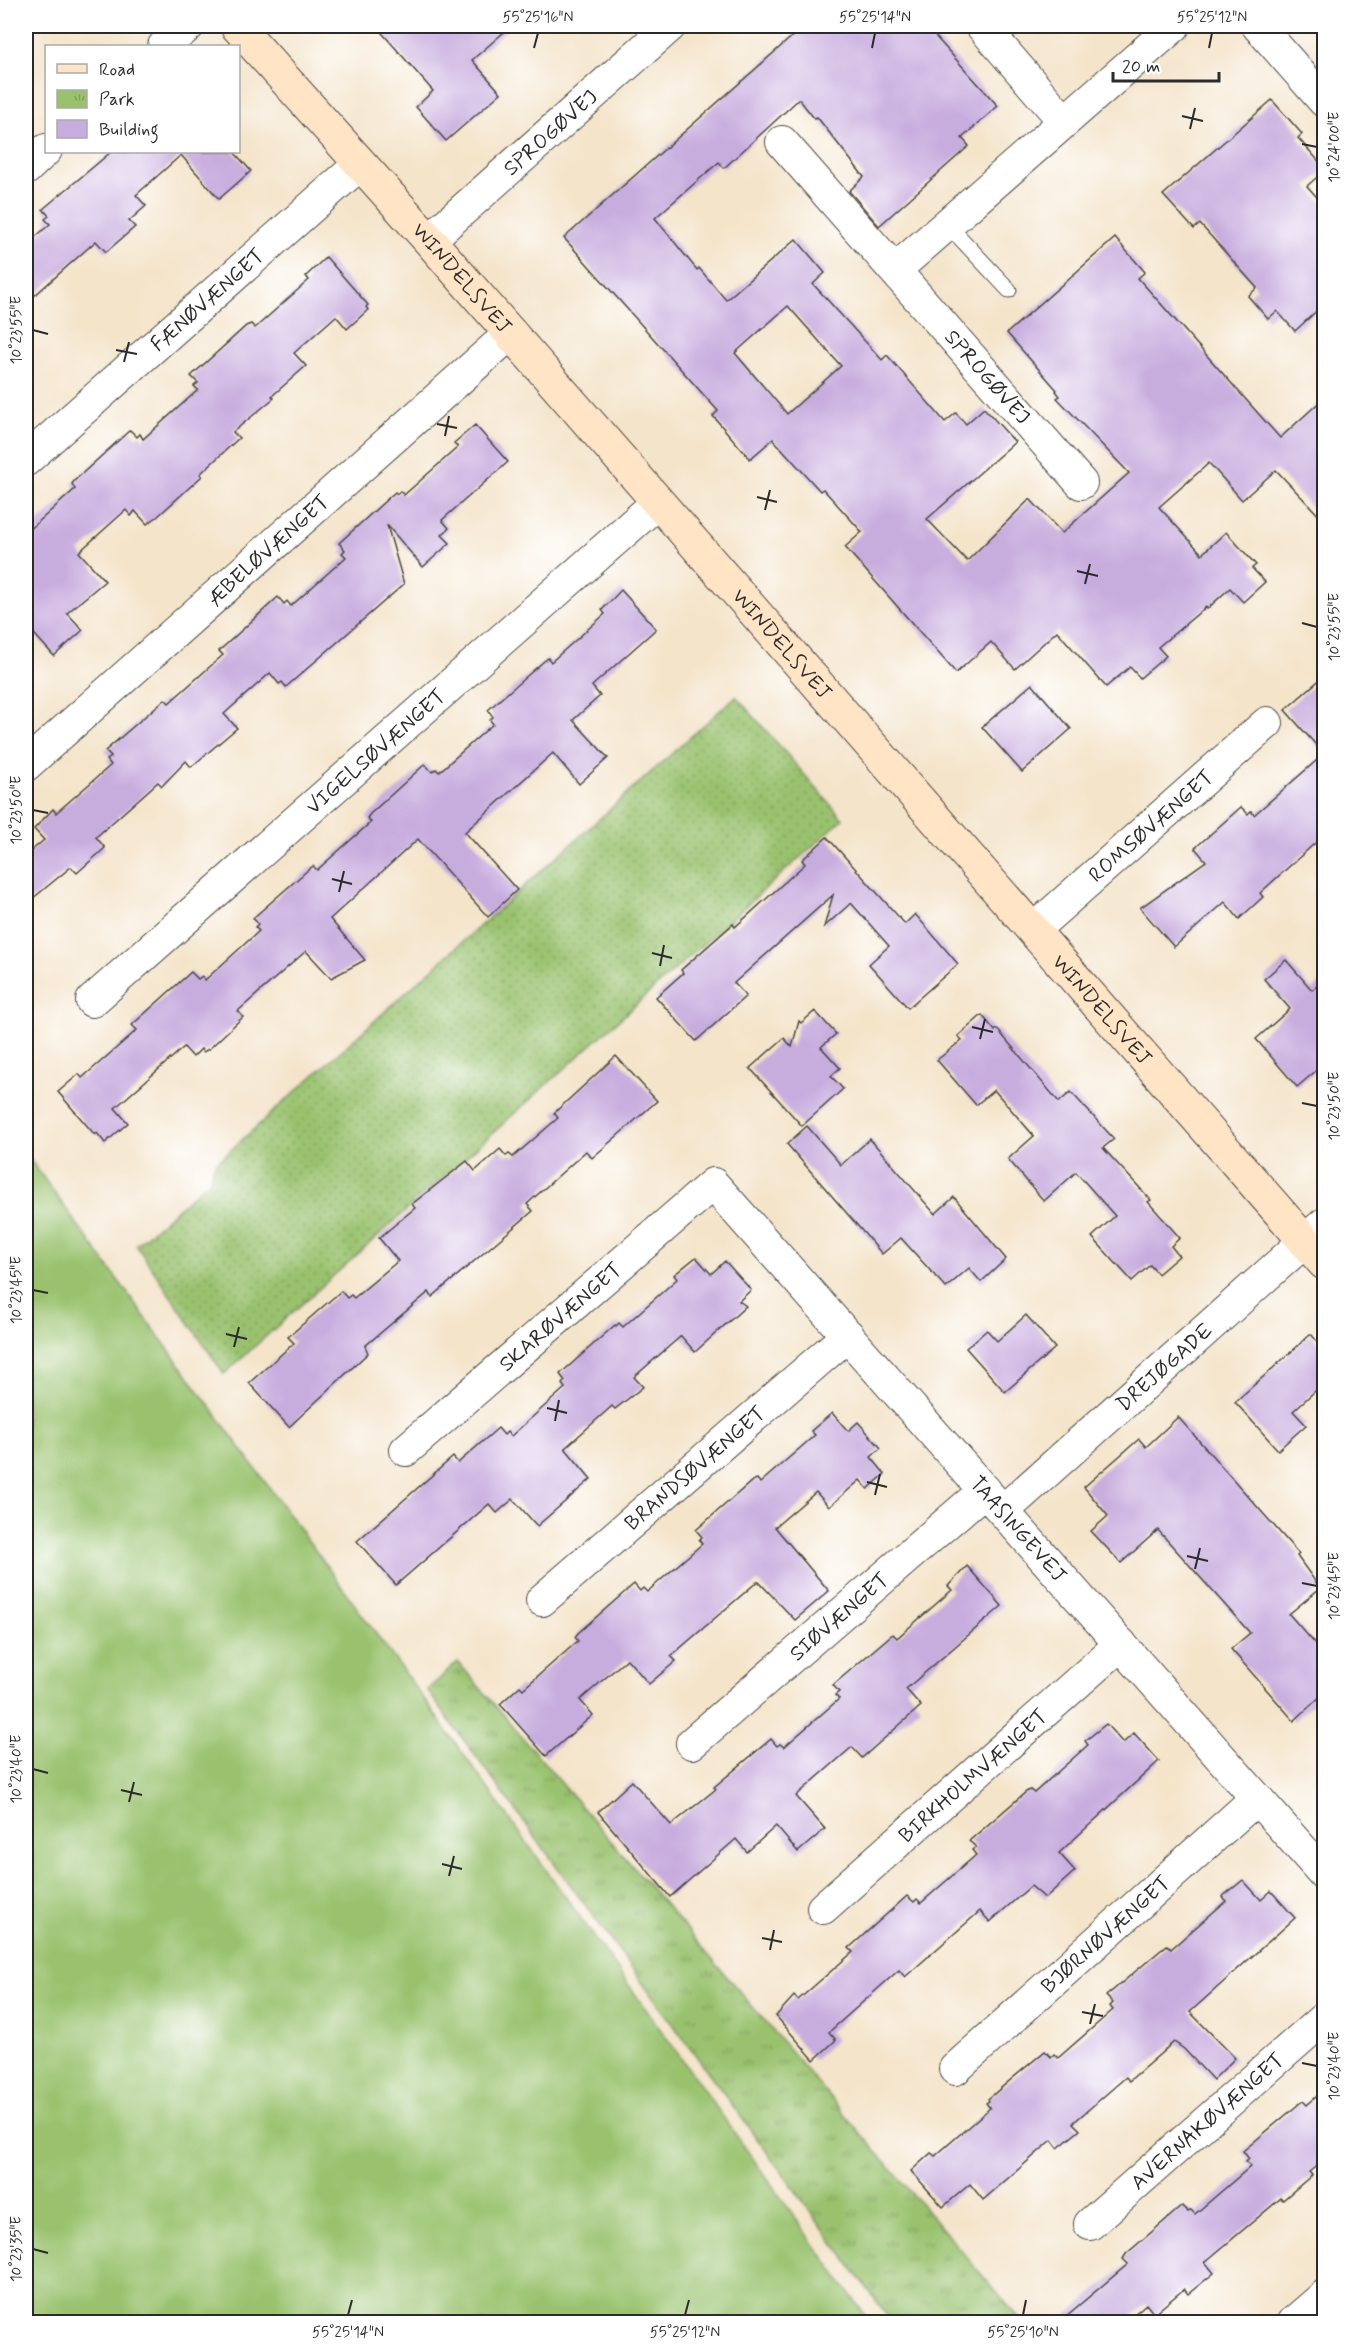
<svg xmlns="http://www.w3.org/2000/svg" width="1350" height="2348" font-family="Mynerve,sans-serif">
<defs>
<pattern id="grass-dots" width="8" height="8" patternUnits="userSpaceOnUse" patternTransform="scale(1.5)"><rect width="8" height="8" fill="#9ac26e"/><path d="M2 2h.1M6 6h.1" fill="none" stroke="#7e9e5b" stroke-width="1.8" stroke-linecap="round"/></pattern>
<pattern id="park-tufts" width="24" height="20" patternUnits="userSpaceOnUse" patternTransform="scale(1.5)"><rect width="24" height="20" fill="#9ac26e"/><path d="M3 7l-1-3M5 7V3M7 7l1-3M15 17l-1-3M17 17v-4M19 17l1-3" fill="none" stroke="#7e9e5b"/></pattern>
</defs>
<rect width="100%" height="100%" fill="#fff"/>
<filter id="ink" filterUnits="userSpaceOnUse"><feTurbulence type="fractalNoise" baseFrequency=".0167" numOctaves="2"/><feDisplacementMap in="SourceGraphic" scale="12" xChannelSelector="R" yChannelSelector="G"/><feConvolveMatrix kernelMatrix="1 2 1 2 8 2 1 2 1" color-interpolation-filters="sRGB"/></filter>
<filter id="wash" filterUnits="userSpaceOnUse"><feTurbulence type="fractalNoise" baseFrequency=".008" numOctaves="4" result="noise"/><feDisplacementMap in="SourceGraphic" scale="24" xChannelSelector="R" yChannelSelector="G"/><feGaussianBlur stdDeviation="1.35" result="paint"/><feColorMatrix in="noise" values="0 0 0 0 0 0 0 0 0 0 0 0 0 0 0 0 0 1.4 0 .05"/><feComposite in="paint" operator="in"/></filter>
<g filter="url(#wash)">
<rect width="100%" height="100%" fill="#f4e4ca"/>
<!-- grass -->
<path fill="url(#grass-dots)" stroke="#62764c" stroke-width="1.5" d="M736 696 843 819 224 1374 136 1245 210 1180 214 1165Z"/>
<!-- park -->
<path fill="url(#park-tufts)" stroke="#62764c" stroke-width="1.5" d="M458 1662 1022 2322H892L427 1690Z"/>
<!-- garden -->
<path fill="#9ac26e" stroke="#62764c" stroke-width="1.5" d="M26 1154 436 1716 870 2322H26Z"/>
<g id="blocks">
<!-- building -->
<g fill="#c7acde" fill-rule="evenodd">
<path d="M376 26H511L472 60 501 93 446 141 416 107 433 91Z"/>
<path d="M804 26H926L998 106 962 138 969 146 879 226 849 191 864 177 817 117 814 118 799 99 724 168 719 162 655 218 697 270 699 268 726 300 796 239 825 273 813 284 882 360 887 355 945 422 956 413 966 424 984 408 1015 442 927 519 967 561 1030 499 1062 533 1129 473 1057 398 1060 396 1056 391 1057 390 1007 333 1115 238 1145 272 1138 278 1280 438 1324 398V521L1276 470 1242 500 1209 463 1159 507 1202 554 1226 532 1256 565 1252 568 1265 582 1243 602 1230 588 1207 609 1206 607 1158 647 1166 656 1140 678 1130 667 1106 687 1057 631 1015 669 991 642 956 673 845 547 862 532 823 489 820 491 773 439 750 459 713 416 718 411 564 238ZM788 306 841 366 787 414 735 353Z"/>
<path d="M1272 100 1302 134 1298 138 1324 167V171L1307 186 1324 205V304L1295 331 1277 311 1268 319 1248 296 1257 288 1200 224 1194 229 1163 195Z"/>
<path d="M111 152H234L251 171 219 199 181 155 136 195 146 206 129 221 135 227 106 252 96 241 26 303V245L50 224 45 219 49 216 43 209Z"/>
<path d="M326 257 368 305 366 307 368 310 347 329 336 316 294 353 306 366 272 396 274 398 233 432 239 438 200 474 202 476 157 517 147 524 135 511 131 516 126 510 79 552 105 581 67 613 83 630 54 656 26 625V533L75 489 72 484 74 481 130 430 137 437 140 434 143 439 198 390 194 386 198 383 191 376 246 326 251 324 255 328 309 280 306 276Z"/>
<path d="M475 425 508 462 442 520 449 528 442 535 450 543 423 567 387 525 404 584 286 687 282 682 279 684 270 673 224 714 237 728 191 767 186 761 162 786 158 782 96 837 105 848 77 873 71 867 26 904V855L44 840 34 829 53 809 56 813 111 765 107 760 111 757 105 751 165 699 169 703 223 655 219 651 278 597 284 604 287 601 291 606 346 557 342 553 345 550 339 543 395 492 397 494 400 491 404 495 458 447 454 443Z"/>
<path d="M621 590 656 629 592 686 600 696 573 720 608 758 579 784 553 753 465 832 517 890 488 917 418 839 330 919 365 960 331 978 306 951 238 1011 243 1017 209 1049 203 1052 201 1049 193 1057 184 1047 115 1108 128 1123 105 1143 97 1133 95 1135 58 1092 79 1074 82 1078 137 1030 132 1025 191 972 198 979 202 976 205 980 259 931 255 927 258 924 253 918 309 869 313 866 317 870 371 822 367 818 370 814 425 764 432 772 436 769 439 772 493 724 490 720 493 717 488 710 544 661 548 658 551 662 605 614 602 610Z"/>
<path d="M1324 676V835L1260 893 1263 897 1239 919 1225 902 1174 947 1140 908 1206 861 1195 848 1241 807 1248 814 1251 811 1254 815 1324 754 1285 710Z"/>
<path d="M1032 684 1071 729 1022 772 982 727Z"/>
<path d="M827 837 905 924 915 914 958 964 908 1008 869 964 889 946 851 903 824 927 833 895 734 983 746 996 696 1041 656 997 683 973 681 970 733 924 735 927 805 864 802 860Z"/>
<path d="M1286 960 1312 990 1324 980V1064L1297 1087 1256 1039 1290 1009 1264 979Z"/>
<path d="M815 1011 836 1034 821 1047 840 1068 831 1076 843 1089 802 1126 750 1068 784 1038 792 1047 799 1021 801 1023Z"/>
<path d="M982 1015 995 1031 997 1029 1059 1102 1071 1092 1114 1139 1103 1148 1151 1200 1148 1202 1180 1238 1171 1246 1179 1256 1158 1274 1150 1265 1132 1281 1092 1237 1115 1216 1076 1172 1044 1201 1008 1159 1034 1136 994 1090 976 1105 937 1060 962 1040 958 1036Z"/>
<path d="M616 1056 657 1101 592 1158 586 1151 527 1204 533 1211 432 1297 429 1292 365 1346 368 1353 289 1427 249 1383 294 1343 288 1337 341 1291 347 1298 351 1295 354 1298 398 1261 379 1238 415 1208 412 1204 467 1161 475 1171 500 1149 506 1156 509 1154 513 1157 558 1118 554 1113Z"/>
<path d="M807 1126 841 1165 870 1139 935 1214 954 1197 1006 1259 981 1282 969 1268 946 1288 901 1238 882 1254 787 1144Z"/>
<path d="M696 1257 711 1274 725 1261 751 1290 739 1301 746 1306 695 1352 681 1336 634 1377 643 1387 615 1409 612 1406 565 1448 591 1479 537 1526 513 1499 497 1513 489 1504 396 1585 357 1541 453 1457 458 1463 498 1428 504 1435 507 1432 511 1436 565 1388 562 1384 565 1381 560 1374 615 1325 616 1326 619 1323 623 1327 677 1279 674 1275Z"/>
<path d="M1026 1315 1055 1348 1005 1392 966 1348 987 1330 997 1341Z"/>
<path d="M1311 1334 1324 1350V1383L1293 1411 1306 1425 1278 1450 1235 1402Z"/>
<path d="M832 1413 848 1431 858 1422 881 1448 871 1457 885 1474 868 1489 860 1480 829 1507 816 1492 775 1527 829 1591 795 1620 759 1582H757L671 1656 676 1661 649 1684 627 1659 580 1700 593 1715 546 1756 500 1704 520 1686 523 1689 578 1641 575 1637 578 1633 634 1584 640 1591 643 1588 647 1592 702 1544 699 1540 702 1537 696 1530 752 1481 757 1479 760 1483 815 1435 811 1431Z"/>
<path d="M1178 1417 1299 1554 1297 1556 1320 1588 1289 1614 1324 1654V1693L1294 1721 1231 1649 1250 1633 1158 1530 1121 1563 1091 1531 1108 1516 1084 1487 1139 1439 1146 1447Z"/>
<path d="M967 1566 1002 1606 906 1689 921 1706 862 1758 852 1747 796 1796 825 1829 798 1852 776 1826 747 1852 736 1839 670 1897 598 1812 632 1781 671 1825 716 1789 714 1787 771 1739 777 1746 780 1744 784 1747 839 1699 835 1695 839 1692 833 1685 889 1637 893 1634 897 1638 952 1590 948 1586Z"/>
<path d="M1106 1724 1123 1743 1134 1733 1159 1761 1059 1853 1075 1871 1045 1898 1031 1886 990 1922 980 1911 905 1977 899 1970 829 2032 836 2040 814 2060 776 2016 794 1996 798 2000 853 1952 849 1948 907 1896 914 1902 917 1899 921 1903 976 1855 972 1850 976 1847 969 1841 1026 1792 1030 1790 1034 1793 1088 1745 1085 1741Z"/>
<path d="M1243 1880 1261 1900 1271 1891 1295 1918 1190 2012 1235 2058 1213 2080 1184 2049 1174 2042 1129 2081 1126 2077 1073 2123 1080 2130 1058 2148 1052 2140 983 2200 970 2184 943 2207 911 2171 931 2153 935 2156 990 2108 986 2103 989 2101 988 2099 1045 2051 1051 2057 1054 2054 1058 2058 1113 2010 1110 2006 1113 2003 1106 1996 1167 1945 1171 1949 1226 1901 1222 1897Z"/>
<path d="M1324 2090V2160L1309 2172 1312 2175 1283 2200 1281 2198 1205 2262 1214 2273 1188 2294 1184 2289 1154 2314 1146 2304 1125 2322H1059L1128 2264 1123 2259 1126 2254 1182 2206 1188 2212 1191 2210 1195 2214 1251 2166 1246 2162 1249 2159 1243 2151 1300 2103 1303 2101 1307 2105Z"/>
</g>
</g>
</g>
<g filter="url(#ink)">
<use href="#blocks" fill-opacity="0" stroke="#494743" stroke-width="1.5"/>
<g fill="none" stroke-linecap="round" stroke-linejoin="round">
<defs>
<path id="lane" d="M948 225 1009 290"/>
<g id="street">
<path d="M982 26 1064 121"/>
<path d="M1258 26 1324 101"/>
<path d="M164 46 188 26"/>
<path id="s1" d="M782 142 1081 483"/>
<path d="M26 169 46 150"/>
<path id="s2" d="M429 240 670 26"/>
<path d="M895 270 1174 26"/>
<path id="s3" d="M26 460 360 164"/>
<path id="s4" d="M26 765 511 333"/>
<path id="s5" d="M1034 929 1267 723"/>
<path id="s6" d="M92 1001 658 502"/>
<path id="s7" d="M406 1450 713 1184 1324 1874"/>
<path id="s8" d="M1003 1511 1324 1224"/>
<path id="s9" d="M542 1600 848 1335"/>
<path id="s10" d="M692 1743 985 1490"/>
<path id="s11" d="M823 1908 1121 1644"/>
<path id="s12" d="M955 2069 1257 1798"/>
<path id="s13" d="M1090 2224 1324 2018"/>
<path d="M1294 2322 1324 2296"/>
</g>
<g id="secondary">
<path id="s14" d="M237 26 429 240 1324 1263"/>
</g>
</defs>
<!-- lane casing -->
<use href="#lane" stroke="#494743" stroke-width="17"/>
<!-- street casing -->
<use href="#street" stroke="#494743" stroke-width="34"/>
<!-- secondary casing -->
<use href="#secondary" stroke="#494743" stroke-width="35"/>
<!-- lane -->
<use href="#lane" stroke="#fff" stroke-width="15"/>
<!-- street -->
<use href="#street" stroke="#fff" stroke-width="32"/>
<!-- secondary -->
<use href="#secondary" stroke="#ffe4c6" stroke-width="33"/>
</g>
</g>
<!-- ticks -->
<path fill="none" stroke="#2b2b2b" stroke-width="2" d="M534 48 538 33M872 48 875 33M1209 48 1212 33M1182 116 1203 121M1190 129 1195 108M1302 144 1317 147M33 330 48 334M116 350 137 354M124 362 129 342M437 424 457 428M445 436 449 416M757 497 777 502M765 510 770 490M1077 571 1098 576M1085 584 1090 564M1302 623 1317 627M33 810 48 813M332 879 352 884M339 892 344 871M652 953 672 958M660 966 664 945M972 1027 993 1032M980 1039 985 1019M1302 1103 1317 1106M33 1290 48 1293M226 1334 247 1339M234 1347 239 1327M547 1408 567 1413M555 1421 559 1400M867 1482 887 1487M875 1495 880 1474M1187 1556 1208 1561M1195 1569 1200 1548M1302 1583 1317 1586M33 1769 48 1773M121 1790 142 1795M129 1802 134 1782M442 1864 462 1869M449 1876 454 1856M762 1938 782 1942M770 1950 774 1930M1082 2012 1103 2016M1090 2024 1095 2004M1302 2063 1317 2066M33 2249 48 2253M348 2315 352 2300M685 2315 689 2300M1023 2315 1026 2300"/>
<g text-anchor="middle" stroke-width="6" stroke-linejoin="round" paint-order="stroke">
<!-- street labels -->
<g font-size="21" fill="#2b2b2b" stroke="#fff">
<text dy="7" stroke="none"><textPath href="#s2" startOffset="162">SPROGØVEJ</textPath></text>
<text dy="7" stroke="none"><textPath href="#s14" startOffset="338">WINDELSVEJ</textPath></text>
<text dy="7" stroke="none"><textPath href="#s3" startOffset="242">FÆNØVÆNGET</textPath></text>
<text dy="7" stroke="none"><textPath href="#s1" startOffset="312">SPROGØVEJ</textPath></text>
<text dy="7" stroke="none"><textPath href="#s4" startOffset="324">ÆBELØVÆNGET</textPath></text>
<text dy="7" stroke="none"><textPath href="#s14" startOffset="824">WINDELSVEJ</textPath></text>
<text dy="7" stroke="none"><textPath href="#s6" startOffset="378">VIGELSØVÆNGET</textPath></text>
<text dy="7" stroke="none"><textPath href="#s5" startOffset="156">ROMSØVÆNGET</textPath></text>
<text dy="7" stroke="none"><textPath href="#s14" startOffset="1310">WINDELSVEJ</textPath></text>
<text dy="7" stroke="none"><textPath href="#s7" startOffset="204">SKARØVÆNGET</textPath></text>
<text dy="7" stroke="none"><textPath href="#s8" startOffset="216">DREJØGADE</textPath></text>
<text dy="7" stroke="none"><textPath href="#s9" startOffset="202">BRANDSØVÆNGET</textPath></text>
<text dy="7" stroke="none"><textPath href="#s7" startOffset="867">TAASINGEVEJ</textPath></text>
<text dy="7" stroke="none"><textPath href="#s10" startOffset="194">SIØVÆNGET</textPath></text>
<text dy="7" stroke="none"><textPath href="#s11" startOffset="200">BIRKHOLMVÆNGET</textPath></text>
<text dy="7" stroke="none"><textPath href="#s12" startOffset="202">BJØRNØVÆNGET</textPath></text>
<text dy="7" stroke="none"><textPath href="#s13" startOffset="156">AVERNAKØVÆNGET</textPath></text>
</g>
</g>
<!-- margin -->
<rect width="1350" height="2348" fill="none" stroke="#fff" stroke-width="66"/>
<!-- legend -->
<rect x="45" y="45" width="195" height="108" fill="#ffffff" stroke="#aaaaaa" stroke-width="1.5"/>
<rect x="57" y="64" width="30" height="9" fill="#ffe4c6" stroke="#aaaaaa" stroke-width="1.5"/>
<text x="99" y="75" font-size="18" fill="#2b2b2b">Road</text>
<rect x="57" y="90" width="30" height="18" fill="url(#park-tufts)" stroke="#aaaaaa" stroke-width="1.5"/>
<text x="99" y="105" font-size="18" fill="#2b2b2b">Park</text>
<rect x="57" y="120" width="30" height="18" fill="#c7acde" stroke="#aaaaaa" stroke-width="1.5"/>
<text x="99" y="135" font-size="18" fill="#2b2b2b">Building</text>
<!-- scale -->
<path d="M1113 72v9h106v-9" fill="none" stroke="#2b2b2b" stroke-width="3"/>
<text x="1122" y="72" font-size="18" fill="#2b2b2b" stroke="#ffffff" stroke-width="4.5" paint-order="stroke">20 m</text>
<rect x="33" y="33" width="1284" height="2282" fill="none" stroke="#2b2b2b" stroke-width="2"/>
<g font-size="15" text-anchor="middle" fill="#2b2b2b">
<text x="538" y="22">55°25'16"N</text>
<text x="875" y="22">55°25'14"N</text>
<text x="1212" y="22">55°25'12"N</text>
<text transform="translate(1334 147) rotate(-90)" y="5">10°24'00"E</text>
<text transform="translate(16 330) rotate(-90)" y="5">10°23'55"E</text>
<text transform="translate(1334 627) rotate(-90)" y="5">10°23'55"E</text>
<text transform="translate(16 810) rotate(-90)" y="5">10°23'50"E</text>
<text transform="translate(1334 1106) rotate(-90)" y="5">10°23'50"E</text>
<text transform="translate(16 1290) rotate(-90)" y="5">10°23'45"E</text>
<text transform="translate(1334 1586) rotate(-90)" y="5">10°23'45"E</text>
<text transform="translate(16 1769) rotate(-90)" y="5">10°23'40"E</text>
<text transform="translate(1334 2066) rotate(-90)" y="5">10°23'40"E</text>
<text transform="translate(16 2249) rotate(-90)" y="5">10°23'35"E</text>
<text x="348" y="2337">55°25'14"N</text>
<text x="685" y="2337">55°25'12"N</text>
<text x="1023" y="2337">55°25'10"N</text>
</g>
</svg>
